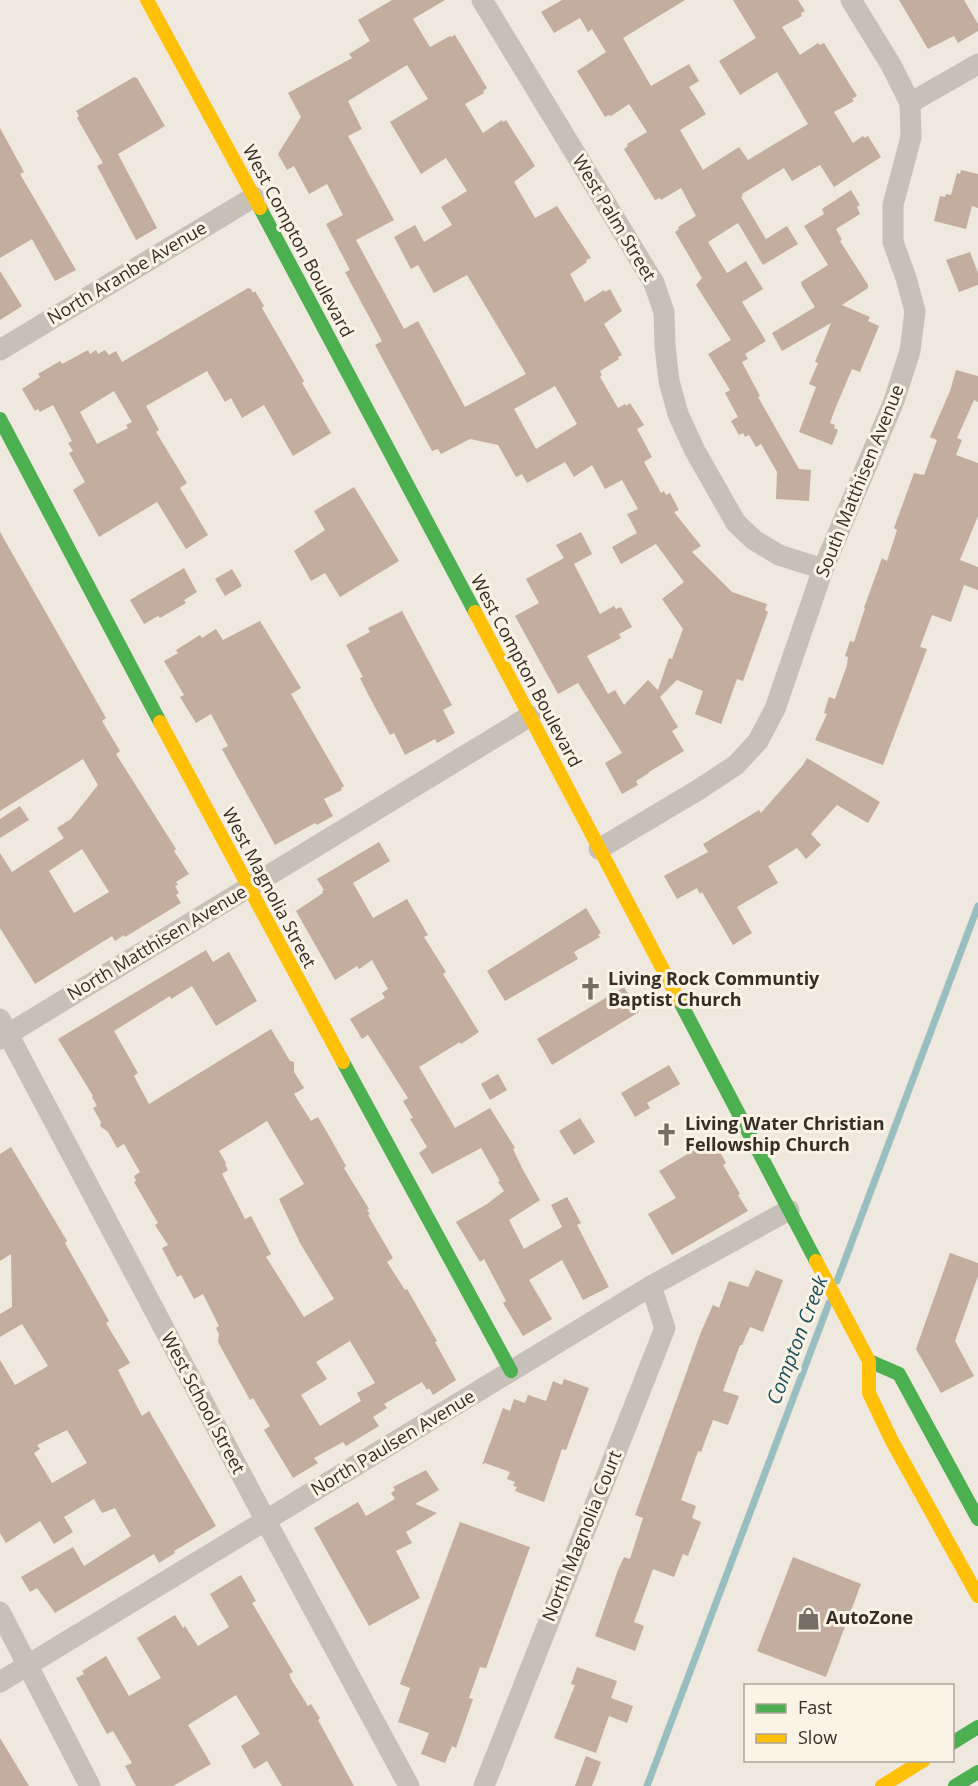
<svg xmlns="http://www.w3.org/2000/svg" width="978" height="1786" font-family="'Open Sans',sans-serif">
<rect width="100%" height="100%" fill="#eee8de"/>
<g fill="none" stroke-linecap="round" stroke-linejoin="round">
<!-- stream -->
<g stroke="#99bdc0" stroke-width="7">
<path d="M837 1281 978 906"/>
<path d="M647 1786 829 1303"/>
</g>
</g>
<!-- building -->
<g fill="#c3ad9e" fill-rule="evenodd">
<path d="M392 0H445L413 19 430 47 450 36 451 37 455 35 487 88 483 91 484 93 465 104 483 133 502 120 503 122 506 120 535 166 514 182 535 218 557 206 591 258 586 260 587 262 570 274 585 302 604 290 605 292 610 289 622 311 604 324 622 355 618 357 619 359 600 371 602 375 600 377 618 408 625 404 626 406 630 403 644 425 637 429 652 457 644 462 661 493 664 491 666 495 670 493 679 510 674 512 701 546 692 552 732 592 767 604 765 610 768 612 743 681 737 679 721 724 695 714 703 691 677 680 660 697 678 727 672 731 684 751 649 772V773L636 781 638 785 622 794 605 763 622 753 578 683 558 694 515 616 539 603 526 579 564 558 556 545 581 532 592 554 574 564 600 614 614 606 616 609 621 607 632 627 619 634 621 638 587 656 608 694 615 690 624 705 648 680 658 690 669 658 672 659 683 629 662 599 684 582 656 544 621 564 612 547 637 533 627 514 638 509 622 480 605 489 592 465 574 477 565 462 527 483 522 474 516 477 498 445 470 439 441 454 438 449 432 451 375 345 382 341 345 272 350 270 326 224 343 215 327 184 309 194 294 166 287 170 278 154 301 117 288 93 352 58 349 54 370 41 358 20ZM407 65 428 99 390 122 421 174 446 158 467 191 441 207 452 225 424 242 415 225 394 237 411 269 418 265 434 293 467 275 526 374 465 407 418 321 404 329 356 240 394 220 348 136 362 129 348 101ZM555 386 577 424 536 449 514 409Z"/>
<path d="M562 0H685L623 38 651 86 689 64 699 81 689 87 706 114 680 130 703 170 739 147 748 160 808 124 777 72 740 95 719 61 756 38 733 0H798L805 11 801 13 802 16 782 27 800 55 818 43 820 45 824 43 857 96 852 99 854 101 834 112 853 143 863 136 864 138 868 136 881 157 834 187 820 165 792 181 784 168 742 194 743 196 741 197 766 239 787 226 798 244 763 265 738 223 708 242 727 273 746 261 763 289 742 302 766 341 745 354 748 359 742 362 760 396 758 397 799 469 811 470 809 501 776 499 777 472 761 444 756 447 749 435 745 437 743 433 739 435 731 421 738 417 725 393 730 390 708 354 731 340 696 285 702 278 675 232 679 229 678 227 696 216 681 188 661 200 660 198 655 200 624 149 628 146 627 144 647 132 629 104 611 116 609 115 605 117 577 71 606 52 592 29 588 32 580 18 554 33 541 12Z"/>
<path d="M899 0H964L978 24V31L958 43 954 36 928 49Z"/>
<path d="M134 77 137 78 165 126 118 154 157 228 136 240 97 166 103 163 77 118 79 116 76 111Z"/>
<path d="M0 128 24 172 20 174 76 270 55 281 32 239 0 258Z"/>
<path d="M961 170 978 174V208L972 206 966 229 934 221 940 196 945 197 946 194 951 195 957 173 960 174Z"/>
<path d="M851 190 860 205 857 207 860 214 836 229 842 240 840 241 868 285V288L842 305 870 317 868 321 879 326 860 372 852 369 835 409 830 423 835 425 834 428 838 430 832 445 799 432 816 387 809 384 818 363 815 362 831 323 782 351 772 333 815 307 802 286 801 282 828 265 804 226 824 214 822 209Z"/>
<path d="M970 252 978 273V285L959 292 946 260Z"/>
<path d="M0 271 22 306 0 320Z"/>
<path d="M248 288 251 289 253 293 255 291 264 306 262 308 304 381 302 383 331 433 293 456 264 405 242 418 231 398 225 402 207 371 146 406 159 430 156 432 187 483 180 488 208 535 186 549 157 502 99 537 73 490 85 482 69 453 73 451 68 443 72 441 53 405 40 412 38 409 35 411 22 389 40 377 38 374 60 361 62 364 88 350 90 354 96 350 98 354 105 350 109 355 116 351 122 362ZM114 391 132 422 126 425 128 428 97 444 80 412Z"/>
<path d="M956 370 978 376V402L974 400 957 438 962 440 956 455 978 463V516L960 560 978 567V590L964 585 951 622 932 615 920 647 927 649 883 765 815 740 827 714 824 713 829 697 835 699 847 665 848 657 845 656 850 641 854 642 865 608H864L882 558 887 561 897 530 894 528 914 473 924 475 937 440 930 437 950 391Z"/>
<path d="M354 487 399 561 340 597 325 573 311 581 294 551 325 530 314 511Z"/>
<path d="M0 532 106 718 102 721 120 751 116 754 176 849 174 851 189 874 176 882 178 885 175 886 179 893 176 895 181 903 125 937 124 935 115 941 112 936 35 984 0 928V853L12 872 64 838 57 828 71 819 98 785 83 759 0 811ZM82 849 109 892 74 913 49 871Z"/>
<path d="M184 568 197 592 184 600 186 603 160 618 158 616 144 624 130 600Z"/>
<path d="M232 569 242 586 225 596 215 579Z"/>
<path d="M402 611 452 705 443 710 455 733 437 743 435 739 405 755 394 733 390 735 369 696 360 678 363 677 346 645 370 632 368 628Z"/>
<path d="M260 621 301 688 291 694 344 786 341 788 342 790 324 799 333 816 317 825 315 823 275 845 222 749 228 746 211 714 196 723 180 697 184 695 164 661 178 653 176 650 200 635 202 638 216 629 223 640Z"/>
<path d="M807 758 880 802 868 823 837 805 811 834 821 845 806 859 797 848 768 866 778 883 737 907 752 933 733 945 702 892 700 894 697 888 677 899 664 876 708 852 703 844 759 810 761 813 803 765Z"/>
<path d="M20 806 29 820 0 838V819Z"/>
<path d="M379 842 390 861 353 883 373 918 407 899 428 935 424 937 446 972 443 974 479 1032 461 1044 460 1042 419 1067 455 1128 490 1108 515 1148 513 1149 523 1170 540 1200 509 1220 524 1249 562 1227 551 1205 567 1197 581 1223 577 1225 609 1287 583 1300 562 1260 529 1280 552 1319 523 1336 503 1303 506 1301 484 1259 480 1262 456 1222 487 1204 504 1191 498 1182 500 1181 481 1148 432 1174 419 1153 427 1147 410 1119 413 1118 403 1101 408 1098 368 1035 362 1039 350 1019 385 998 382 993 388 989 372 960 359 969 357 966 335 980 296 911 323 893 322 891 324 890 317 879Z"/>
<path d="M586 908 601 933 598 935 600 937 574 952 578 959 505 1001 487 971Z"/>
<path d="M206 950 213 962 229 952 257 1001 216 1026 192 986 171 999 170 996 114 1031 138 1073 134 1076 149 1104 271 1029 290 1061 294 1062V1072L304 1088 294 1094 311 1121 318 1117 328 1134 346 1166 344 1168 369 1209 367 1210 370 1214 368 1215 393 1258 387 1262 405 1290 407 1289 437 1341 435 1342 456 1380 433 1395 429 1388 427 1390 422 1382 384 1404 387 1408 373 1417 379 1426 346 1446 343 1442 314 1458 318 1463 293 1478 264 1430 270 1426 253 1398 250 1400 218 1342 219 1334 216 1328 219 1326 203 1294 194 1299 181 1275 177 1277 162 1248 168 1245 155 1225 158 1223 134 1182 136 1181 134 1176 140 1172 124 1144 117 1148 108 1132 100 1126 101 1122 93 1108 97 1106 92 1097 93 1096 58 1039ZM267 1121 304 1184 279 1199 300 1243 334 1299 304 1317 266 1257 271 1254 251 1216 245 1219 222 1174 228 1170 225 1164 226 1163 219 1151ZM350 1341 375 1383 357 1393 361 1401 320 1426 301 1395 327 1379 316 1362Z"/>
<path d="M624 987 639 1012 552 1065 537 1039Z"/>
<path d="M669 1065 680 1084 647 1103 650 1108 635 1117 621 1093Z"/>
<path d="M498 1074 507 1090 490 1100 481 1084Z"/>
<path d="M580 1118 595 1142 574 1155 559 1131Z"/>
<path d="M713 1139 726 1163 723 1165 740 1194 738 1195 748 1211 672 1255 648 1214 676 1198 659 1171Z"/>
<path d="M11 1147 67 1241 65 1243 109 1321 106 1323 130 1363 118 1370 142 1416 149 1411 216 1526 174 1551 175 1553 159 1563 154 1554 55 1613 37 1588 30 1592 21 1577 73 1547 84 1566 131 1536 115 1508 102 1513 94 1499 64 1517 73 1532 54 1544 40 1521 6 1543 0 1533V1360L15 1385 48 1366 22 1324 0 1337V1314L12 1307 11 1254 0 1261V1154ZM67 1430 87 1463 52 1483 34 1453 40 1449 37 1445Z"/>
<path d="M950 1253 978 1263V1276L955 1341 974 1376 941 1393 916 1349Z"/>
<path d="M756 1270 783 1280 763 1332 750 1327 742 1345H740L723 1391 739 1396 728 1425 713 1420 701 1452 698 1451 681 1500 696 1506 692 1518 701 1522 688 1556 683 1554 674 1577 653 1569 634 1622 644 1626 635 1651 595 1636 618 1570 624 1557 630 1559 643 1518 635 1515 640 1501 701 1332 713 1305 719 1308 729 1281 748 1287Z"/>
<path d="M564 1379 589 1388 566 1450 562 1449 544 1502 515 1491 517 1487 513 1486 515 1482 507 1479 510 1472 485 1463 482 1465 503 1408 510 1411 514 1399 525 1403 528 1395 546 1401 553 1381 562 1385Z"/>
<path d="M426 1470 439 1490 415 1504 437 1513 406 1532 412 1543 396 1551 420 1598 369 1626 314 1528 358 1502 366 1516 395 1499 391 1493 395 1490 393 1487Z"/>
<path d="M460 1522 530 1547 486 1668 480 1667 469 1698 473 1699 456 1748 452 1746 445 1763 421 1754 429 1733 398 1722 410 1688 400 1684Z"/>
<path d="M793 1557 861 1584 826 1677 757 1651Z"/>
<path d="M241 1575 256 1601 252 1603 293 1672 289 1674 291 1679 308 1706 311 1704 320 1718 318 1720 354 1786H282L267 1761 254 1769 241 1746 260 1734 236 1695 188 1725 211 1764 173 1786H136L125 1766 132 1763 113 1731 107 1734 76 1678 84 1674 82 1671 106 1656 129 1696 161 1678 137 1638 175 1615 183 1628 185 1626 198 1646 229 1627 210 1594Z"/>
<path d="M577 1667 617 1681 611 1698 633 1706 627 1723 609 1716 596 1753 554 1738 575 1685 571 1684Z"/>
<path d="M0 1738 29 1786H0Z"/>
<path d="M586 1756 601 1762 592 1786H575Z"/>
</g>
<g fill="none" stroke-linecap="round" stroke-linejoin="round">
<!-- street -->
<g stroke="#c6c0b8" stroke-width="21">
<path d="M482 0 654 283 664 312 665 346 669 381 678 414 695 451 736 523 754 540 779 555 823 569"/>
<path d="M910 103 978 64"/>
<path d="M0 350 254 197"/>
<path d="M599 849 698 790 736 765 758 741 775 709 823 569 894 401 910 351 915 311 906 278 893 242V205L911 137 910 103 891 65 851 0"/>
<path d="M0 1019 266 1521 409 1786"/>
<path d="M0 1039 530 716"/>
<path d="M0 1612 90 1786"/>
<path d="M0 1682 651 1286 789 1210"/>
<path d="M484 1786 665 1328 651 1286"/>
</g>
<!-- fast -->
<g stroke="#4caf50" stroke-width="14">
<path d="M260 208 475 612"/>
<path d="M0 419 160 722"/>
<path d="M679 1000 816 1261"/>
<path d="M343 1062 511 1371"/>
<path d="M869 1361 899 1374 978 1519"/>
<path d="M952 1743 978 1727"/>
<path d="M955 1786 978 1772"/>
</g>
<!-- slow -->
<g stroke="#ffc107" stroke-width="14">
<path d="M147 0 260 208"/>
<path d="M475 612 679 1000"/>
<path d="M160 722 343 1062"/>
<path d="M816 1261 869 1361V1393L892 1441 978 1596"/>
<path d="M882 1786 924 1760"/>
</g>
</g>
<!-- icons -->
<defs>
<symbol id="church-bare" viewBox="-9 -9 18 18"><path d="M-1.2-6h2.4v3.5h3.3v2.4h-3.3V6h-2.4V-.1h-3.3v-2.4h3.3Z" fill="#776e66" stroke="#fbf3e5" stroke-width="2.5" paint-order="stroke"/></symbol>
<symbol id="shop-bare" viewBox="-9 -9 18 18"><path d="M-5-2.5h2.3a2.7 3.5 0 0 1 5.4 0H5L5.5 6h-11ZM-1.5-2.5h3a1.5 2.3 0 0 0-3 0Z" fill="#776e66" stroke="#fbf3e5" stroke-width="2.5" paint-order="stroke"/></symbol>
</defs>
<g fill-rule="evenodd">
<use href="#church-bare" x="574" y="972" width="33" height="33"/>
<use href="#church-bare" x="650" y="1118" width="33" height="33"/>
<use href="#shop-bare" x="792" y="1602" width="33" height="33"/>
</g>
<g text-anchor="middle" stroke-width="6" stroke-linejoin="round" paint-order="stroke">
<!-- street labels -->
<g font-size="18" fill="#372d26" stroke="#fbf3e5">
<text transform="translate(614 218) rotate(59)" y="6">West Palm Street</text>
<text transform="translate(298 241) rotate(62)" y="6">West Compton Boulevard</text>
<text transform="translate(127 273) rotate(-31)" y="6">North Aranbe Avenue</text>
<text transform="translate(860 481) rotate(-68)" y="6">South Matthisen Avenue</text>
<text transform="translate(526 671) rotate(62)" y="6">West Compton Boulevard</text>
<text transform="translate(269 888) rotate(62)" y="6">West Magnolia Street</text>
<text transform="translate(157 943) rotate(-31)" y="6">North Matthisen Avenue</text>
<text transform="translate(203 1403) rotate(62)" y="6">West School Street</text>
<text transform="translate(393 1443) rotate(-31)" y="6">North Paulsen Avenue</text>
<text transform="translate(582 1536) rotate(-68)" y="6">North Magnolia Court</text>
</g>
<!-- poi labels -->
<g font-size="18" font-weight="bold" fill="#372d26" stroke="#fbf3e5" text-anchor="start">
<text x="608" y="985">Living Rock Communtiy<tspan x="608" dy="21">Baptist Church</tspan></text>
<text x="685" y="1130">Living Water Christian<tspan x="685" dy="21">Fellowship Church</tspan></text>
<text x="826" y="1624">AutoZone</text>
</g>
<!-- water labels -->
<g font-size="20" font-style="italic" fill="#17505c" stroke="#fbf3e5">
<text transform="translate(797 1340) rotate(-69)" y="7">Compton Creek</text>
</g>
</g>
<!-- legend -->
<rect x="744" y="1684" width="210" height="78" fill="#fbf3e5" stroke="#ada499" stroke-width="1.5"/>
<rect x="756" y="1704" width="30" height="9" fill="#4caf50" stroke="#ada499" stroke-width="1.5"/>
<text x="798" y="1714" font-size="18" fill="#372d26">Fast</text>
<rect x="756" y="1734" width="30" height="9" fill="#ffc107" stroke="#ada499" stroke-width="1.5"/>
<text x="798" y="1744" font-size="18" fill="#372d26">Slow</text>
</svg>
